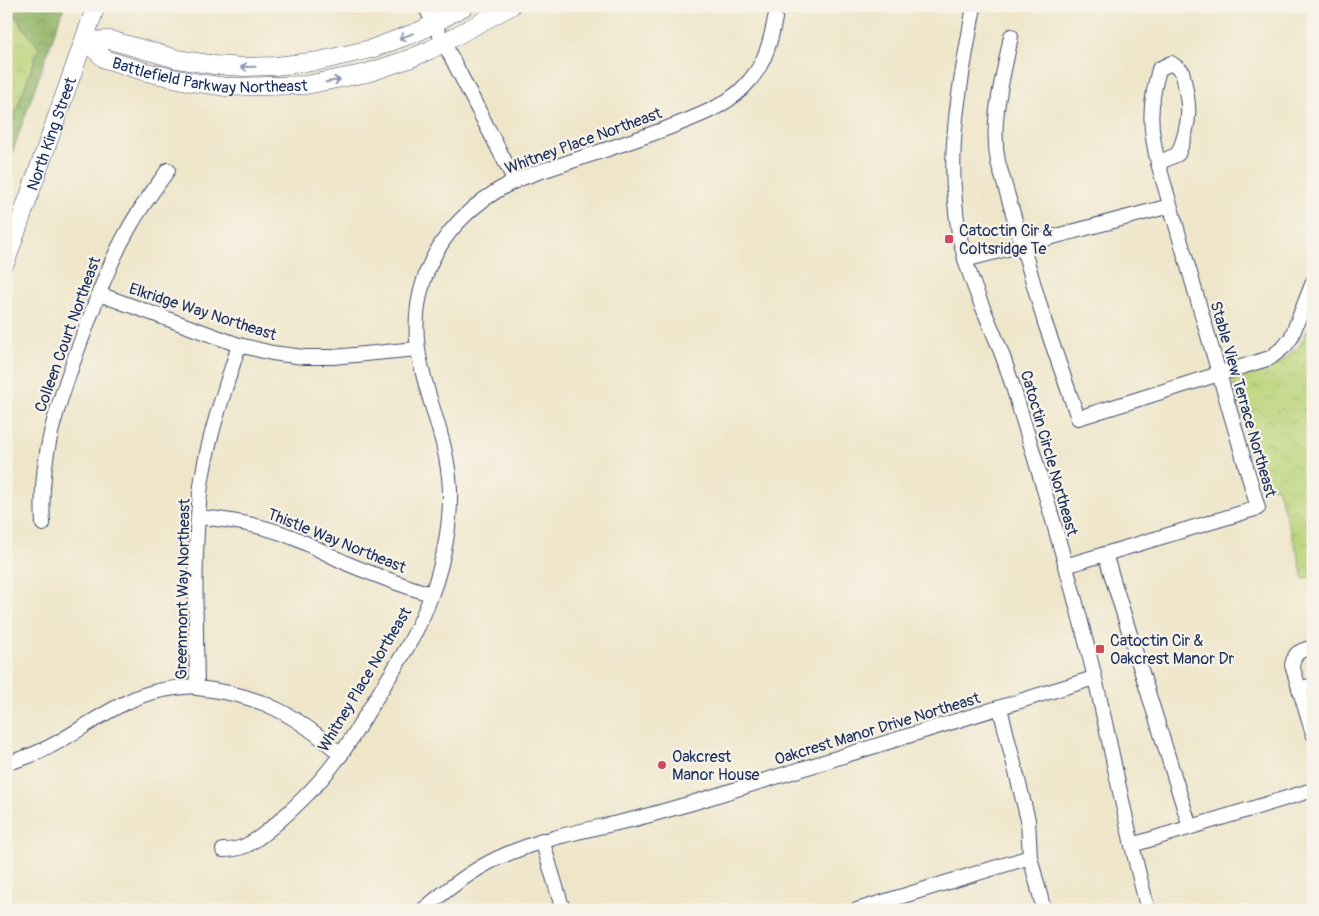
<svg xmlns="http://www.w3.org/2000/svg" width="1319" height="916" font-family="Pangolin,sans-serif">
<defs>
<pattern id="grass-tufts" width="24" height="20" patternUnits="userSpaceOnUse" patternTransform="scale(1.25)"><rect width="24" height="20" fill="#bad378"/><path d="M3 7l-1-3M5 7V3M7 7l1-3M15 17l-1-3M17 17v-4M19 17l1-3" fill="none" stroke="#9fb56a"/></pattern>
<pattern id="forest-crowns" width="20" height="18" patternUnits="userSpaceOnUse" patternTransform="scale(1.25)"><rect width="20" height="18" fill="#93b568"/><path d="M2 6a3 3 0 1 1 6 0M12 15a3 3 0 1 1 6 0" fill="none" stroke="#779459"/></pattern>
<pattern id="park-crowns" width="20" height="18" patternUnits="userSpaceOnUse" patternTransform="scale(1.25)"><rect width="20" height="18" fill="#bad378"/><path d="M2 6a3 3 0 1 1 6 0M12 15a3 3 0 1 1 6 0" fill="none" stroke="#9fb56a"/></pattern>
</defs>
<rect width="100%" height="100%" fill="#f7f3e8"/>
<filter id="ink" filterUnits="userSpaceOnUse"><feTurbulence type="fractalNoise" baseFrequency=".02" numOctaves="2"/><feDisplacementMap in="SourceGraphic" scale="10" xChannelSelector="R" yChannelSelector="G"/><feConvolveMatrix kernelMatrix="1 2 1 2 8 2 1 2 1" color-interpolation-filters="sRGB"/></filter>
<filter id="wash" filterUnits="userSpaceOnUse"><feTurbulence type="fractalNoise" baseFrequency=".0096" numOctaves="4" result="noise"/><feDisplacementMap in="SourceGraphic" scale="20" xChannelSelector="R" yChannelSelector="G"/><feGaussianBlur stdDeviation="1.12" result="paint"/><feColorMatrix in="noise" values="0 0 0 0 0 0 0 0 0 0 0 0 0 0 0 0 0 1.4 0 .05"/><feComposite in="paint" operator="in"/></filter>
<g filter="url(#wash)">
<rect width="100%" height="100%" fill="#efe6ca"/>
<!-- grass -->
<path fill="url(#grass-tufts)" stroke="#6a816b" d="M6 6 39 48 6 139Z"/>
<!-- forest -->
<path fill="url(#forest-crowns)" stroke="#577263" d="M8 6H40L42 8 64 6 6 170V139L39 48Z"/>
<!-- park -->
<path fill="url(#park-crowns)" stroke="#6a816b" d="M1313 318V576L1303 579 1299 558 1277 487 1262 488 1232 379 1280 363 1300 345Z"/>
</g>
<g filter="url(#ink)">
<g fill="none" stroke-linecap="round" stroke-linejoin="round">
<defs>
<g id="minor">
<path d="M425 6 515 181"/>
<path d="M974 6C963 71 948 136 955 201 957 229 963 257 973 283 982 308 994 332 1003 357 1013 385 1021 414 1030 442 1056 530 1082 619 1102 709 1117 776 1130 843 1148 910"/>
<path d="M1011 36C1003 79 990 119 998 162L1045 323 1078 418 1270 358 1285 346 1291 338 1313 282"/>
<path d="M1171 63 1182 71C1190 105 1192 120 1178 154L1158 163C1149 126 1149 106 1159 69Z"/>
<path d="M965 260 1170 206"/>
<path d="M99 294 239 345 272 353 304 357H333L417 349"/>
<path d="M199 517C231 520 263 525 292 537 311 545 329 555 348 564 375 575 403 586 431 594"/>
<path d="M43 524C39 457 56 409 79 346 94 307 107 267 128 230 139 209 154 190 168 170"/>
<path d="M1105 554 1190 827"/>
<path d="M1065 566 1258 508 1158 163"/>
<path d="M1313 647C1300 651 1295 651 1292 665L1313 734"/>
<path d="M197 688C196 623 193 558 200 493 206 442 224 393 239 345"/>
<path d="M1299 689 1313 685"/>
<path d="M1000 708 1028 820 1030 857 1044 910"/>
<path d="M6 763C55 752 84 722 127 702 148 691 171 688 194 686L197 688C258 694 296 714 341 755"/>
<path d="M542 840 563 910"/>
<path d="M1132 845 1313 790"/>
<path d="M223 850C231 850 238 849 245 846 257 841 267 831 277 823 296 806 317 786 332 766 350 744 363 719 378 695 395 668 413 640 425 611 441 574 451 530 450 490 447 414 398 359 424 280 438 236 472 202 513 182 531 173 553 168 572 161 607 149 643 138 678 124 704 114 732 103 750 80 765 63 771 40 775 18"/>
<path d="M423 910C446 890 470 871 498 858 539 839 582 831 626 821 648 816 670 809 692 803L1094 678"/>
<path d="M857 910 1030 857"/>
</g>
<g id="major">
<path id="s1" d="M85 41 105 59 146 72 192 82 226 87 306 85 367 73 409 59 430 50 511 6"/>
<path d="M85 41 110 40 177 59 215 65 244 67 275 66 319 61 371 49 420 31 465 6"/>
<path id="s2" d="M6 261 96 6"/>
</g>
</defs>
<!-- minor casing -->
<use href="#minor" stroke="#3b4a6e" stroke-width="16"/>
<!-- major casing -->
<use href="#major" stroke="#3b4a6e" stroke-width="19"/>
<!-- minor -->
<use href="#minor" stroke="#fff" stroke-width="14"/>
<!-- major -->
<use href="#major" stroke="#fff" stroke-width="18"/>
</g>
<!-- one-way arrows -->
<defs><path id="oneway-shaft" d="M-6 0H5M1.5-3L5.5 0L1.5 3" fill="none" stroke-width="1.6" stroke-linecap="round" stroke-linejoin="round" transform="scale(1.25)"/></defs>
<g stroke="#8d97ae">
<use href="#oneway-shaft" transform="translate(406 36) rotate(159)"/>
<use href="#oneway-shaft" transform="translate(248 67) rotate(179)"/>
<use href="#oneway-shaft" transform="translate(333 81) rotate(-10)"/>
</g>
</g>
<!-- markers -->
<g fill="#d1495b" stroke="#f7f3e8" stroke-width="2">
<rect x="944" y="234" width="10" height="10" rx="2.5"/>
<rect x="1095" y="644" width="10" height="10" rx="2.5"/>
<circle cx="662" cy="765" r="5"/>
</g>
<g text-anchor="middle" stroke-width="4.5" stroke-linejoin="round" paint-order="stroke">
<!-- street labels -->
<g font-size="16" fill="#1b2f5e" stroke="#f7f3e8">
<text dy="6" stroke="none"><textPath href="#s1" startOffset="134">Battlefield Parkway Northeast</textPath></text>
<text dy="6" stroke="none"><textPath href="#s2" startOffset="135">North King Street</textPath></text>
<text transform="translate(583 140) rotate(-20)" y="6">Whitney Place Northeast</text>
<text transform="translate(203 311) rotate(18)" y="6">Elkridge Way Northeast</text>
<text transform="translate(67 334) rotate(-70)" y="6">Colleen Court Northeast</text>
<text transform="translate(1244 399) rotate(74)" y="6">Stable View Terrace Northeast</text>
<text transform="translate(1050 453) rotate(74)" y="6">Catoctin Circle Northeast</text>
<text transform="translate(337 540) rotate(22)" y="6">Thistle Way Northeast</text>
<text transform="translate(182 589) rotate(-89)" y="6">Greenmont Way Northeast</text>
<text transform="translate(364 679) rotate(-59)" y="6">Whitney Place Northeast</text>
<text transform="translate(877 728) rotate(-17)" y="6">Oakcrest Manor Drive Northeast</text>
</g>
<!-- poi labels -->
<g font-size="16" fill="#1b2f5e" stroke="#f7f3e8" text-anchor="start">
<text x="959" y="236">Catoctin Cir &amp;<tspan x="959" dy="18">Coltsridge Te</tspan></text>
<text x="1110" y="646">Catoctin Cir &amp;<tspan x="1110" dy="18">Oakcrest Manor Dr</tspan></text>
<text x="672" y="762">Oakcrest<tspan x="672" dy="18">Manor House</tspan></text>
</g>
</g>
<!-- margin -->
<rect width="1319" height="916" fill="none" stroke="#f7f3e8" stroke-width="25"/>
</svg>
